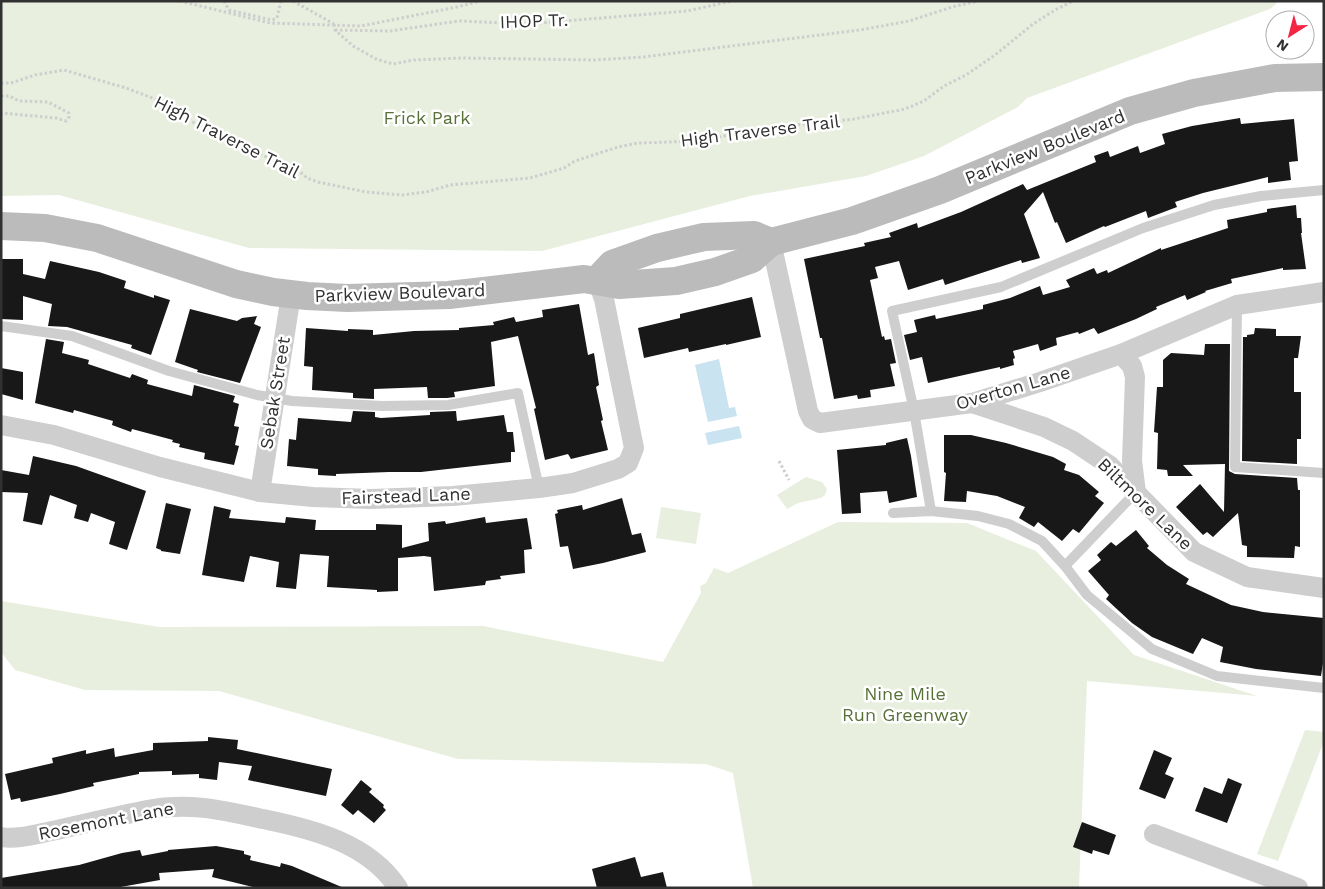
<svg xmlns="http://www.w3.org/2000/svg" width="1325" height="889" font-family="'Work Sans',sans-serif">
<rect width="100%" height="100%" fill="#fff"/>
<!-- green -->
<g fill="#e8efde">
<path d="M1 1H1279L1270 9 1027 98 1018 107 924 156 866 176 750 196 542 251 249 248 59 195 1 196Z"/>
<path d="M806 477 822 482 827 489 825 495 821 498 798 503 787 509 777 495Z"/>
<path d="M661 507 701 513 696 544 656 538Z"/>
<path d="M838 522 967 523 1036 551 1134 655 1257 696 1087 681 1079 888H753L733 773 706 764 458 759 219 691 85 690 15 670 1 652V601L159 627 483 626 663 662 701 593 700 586 706 583 714 568 728 573Z"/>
<path d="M1305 730 1324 732V741L1278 861 1257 854Z"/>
</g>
<!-- water -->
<g fill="#c9e3f0">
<path d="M719 359 729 408 735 407 737 416 708 422 695 365Z"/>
<path d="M739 426 742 438 708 445 705 433Z"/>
</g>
<!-- building -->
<g fill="#181818">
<path d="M1240 118 1241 124 1294 119 1298 161 1289 162 1291 180 1268 183V177L1203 193 1175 202 1177 207 1148 218 1146 211 1105 227 1104 226 1066 243 1057 222 1055 223 1043 192 1024 214 1040 258 1022 263 1021 260 945 285 943 279 908 290 899 261 875 267 878 278 870 280 882 337 884 336 885 340 891 339 896 363 890 364 895 386 870 390 871 397 858 399 857 395 834 399 822 338H820L804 259 865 246 864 243 891 237 889 233 917 223 918 228 961 212 1023 184 1027 190 1096 162 1094 156 1108 151 1110 157 1138 146 1140 153 1165 144 1162 134 1192 126Z"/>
<path d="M1296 205 1297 218H1301L1302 233H1301L1306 269 1283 270V268L1231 279 1232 283 1205 291 1206 292 1187 300 1185 295 1156 307 1157 309 1136 319 1098 334 1094 328 1079 334 1078 332 1056 338 1057 345 1040 351 1038 344 1013 351 1015 358 1013 359 1014 365 1000 369V367L928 383 922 357 910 360 904 335 917 332 914 320 935 315 936 319 983 309V305L1010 298 1040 286 1043 295 1070 287 1066 280 1094 268 1097 274 1107 270 1108 273 1161 248V250L1228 228 1227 220 1267 212V209Z"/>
<path d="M1 259H23V274L45 279 50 261 99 272 126 281 124 288 154 298V295L170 300 151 355 131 348 132 345 67 327 48 326 52 304 23 296V320L1 319Z"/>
<path d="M752 297 761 337 726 345V344L689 352 688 348 644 358 638 328 680 318V314Z"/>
<path d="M579 304 588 355 594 353 599 385 596 387 603 420 601 421 608 450 571 459 568 454 545 460 534 409 536 408 518 336 491 342 495 386 454 392 455 397 447 398H428L427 387 374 389V399L353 398V393L312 390 313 367 304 366 306 328 348 331V329L373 330V335L414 331 459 330V328L494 325 493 322 514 317 516 322 543 317 542 310Z"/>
<path d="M190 309 237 321 242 318 257 316 254 324 261 327 240 383 197 372 198 370 175 362Z"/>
<path d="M1255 328 1276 329V336H1301L1298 358H1294V392H1301V439H1297V464L1242 461 1243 337H1247V335L1254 334Z"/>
<path d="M46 339 64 342 62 353 89 360 88 364 130 378 132 374 148 380 147 384 192 396 194 385 235 396 233 402 239 404 234 426 239 427 235 445 239 446 234 465 204 459 205 453 179 447 180 444 172 442 173 440 132 429 131 432 112 425 113 421 74 410 73 413 35 403Z"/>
<path d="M1205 344H1230L1229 471 1235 474 1297 478 1298 490H1300V547L1295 546 1294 558 1247 557V546L1242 545 1238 513 1213 537 1207 532 1203 535 1176 507 1200 484 1224 512 1225 464 1183 465 1193 476H1168L1167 470 1157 469 1158 433 1154 432 1157 387H1163V360L1171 353 1204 355Z"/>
<path d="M1 368 23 372V400L1 394Z"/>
<path d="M353 411 375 412V417L381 418 430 415V412L456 411 457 421 504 415 507 432H513L515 452H511V462L421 472H389L336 474V476L318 475V469L287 466 289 439 296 440 298 418 351 422Z"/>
<path d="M944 435H971L1006 443 1053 457 1066 464 1064 470 1079 475 1099 492 1095 496 1104 503 1079 533 1073 529 1062 541 1038 522 1034 527 1019 518 1025 507 997 496 967 491 966 502 944 501 946 473 944 472Z"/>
<path d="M907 438 911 456 917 497 889 503 887 491 860 493 861 513 842 514 837 450 886 445V443Z"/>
<path d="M33 456 76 466 146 491 127 550 109 544 115 522 91 513 88 522 74 518 77 505 50 495 42 525 23 521 28 493 1 492V470L29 475Z"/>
<path d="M622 498 632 535 641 533 646 552 603 563 573 569 568 546 560 547 555 514 558 513 557 510 582 505 583 510Z"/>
<path d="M166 503 191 509 180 554 161 551V550L156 548Z"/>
<path d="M214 506 231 510 229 518 285 523 286 517 316 520 315 530H376V524L402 525V548L429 541 428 523 445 521 446 524 485 517 486 523 527 518 532 549 524 550 525 573 500 576 501 579 486 581 485 585 434 591 431 557 424 556 398 558V591L377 592V590L327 587 329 556 300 554 296 589 276 587 279 562 250 556 244 582 202 575Z"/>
<path d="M1136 530 1149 546 1147 548 1167 565 1189 579 1186 584 1231 605 1263 612 1324 618V657L1321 676 1256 669 1220 662 1223 647 1202 638 1193 654 1152 637 1132 623 1106 599 1109 595 1088 571 1101 560 1097 555 1111 542 1116 546Z"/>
<path d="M208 737 238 740 237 749 332 769 326 796 248 780 252 766 219 762 217 780 199 778V774L172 775V771L139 772V774L93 783 94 786 60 794 21 802 20 798 11 800 5 774 53 763 52 758 86 750V754L114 748 115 757 153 750V743L208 741Z"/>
<path d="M1154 750 1172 758 1165 774 1174 778 1165 799 1139 789Z"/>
<path d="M1228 778 1242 784 1227 823 1195 811 1204 787 1222 794Z"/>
<path d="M361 780 372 789 369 792 384 805 383 807 386 810 374 823 358 810 353 815 341 805Z"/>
<path d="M1082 822 1116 835 1109 855 1093 850 1092 854 1073 847Z"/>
<path d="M216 846 244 851V854L251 856 250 860 280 867 281 863 292 866 344 888H257L212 877 214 869 159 873 160 880 115 888H1V878L79 865 122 853 140 850 142 856 168 851V850Z"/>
<path d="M635 857 641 877 663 872 667 888H597L592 869Z"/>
</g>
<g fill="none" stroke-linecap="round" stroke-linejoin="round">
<!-- path -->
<g stroke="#cecece" stroke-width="3" stroke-dasharray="2.5 2.5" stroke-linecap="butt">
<path d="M180 1 270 23 361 26 457 7 480 1"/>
<path d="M224 1 229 10 272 20 277 18 281 1"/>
<path d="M293 1 334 24"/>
<path d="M334 24 335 30 353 46 376 59 393 64 414 60 462 58 595 60 643 57 860 30 909 21 952 7 978 1"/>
<path d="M335 30 390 31 459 21 527 24 687 11 732 1"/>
<path d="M1 83H11L35 75 64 70 126 88 171 105 186 114 191 121 221 138 298 170 307 178 318 182 366 192 402 195 426 192 450 185 530 178 564 168 575 161 618 147 638 143 701 141 756 129 854 119 905 109 924 101 944 86 966 75 995 55 1033 24 1055 10 1073 1"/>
<path d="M1 96H9L19 101 48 102 69 113V117L66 121 56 118 1 113"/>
<path d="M779 461 789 480"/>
</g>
<!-- lane -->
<g stroke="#cecece" stroke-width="10">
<path d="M1237 305 1235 467 1324 473"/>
<path d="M1 326 72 336 169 371 257 395 292 401 382 406 448 405 518 393 539 488"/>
<path d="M931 511 914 411 892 311 1001 287 1143 228 1214 205 1261 196 1324 190"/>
<path d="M893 513 931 511 978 516 1009 524 1042 541 1065 566 1087 595 1152 649 1217 676 1324 688"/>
<path d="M1065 566 1136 492"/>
</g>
<!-- street -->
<g stroke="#cecece" stroke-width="20">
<path d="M771 242 808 411 812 419 820 423 972 403 1040 382 1121 354 1237 305 1324 292"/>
<path d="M1121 354 1132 366 1135 377 1132 461 1136 492"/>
<path d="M972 403 1044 427 1073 441 1109 465 1194 552 1247 577 1324 588"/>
<path d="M1 425 54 435 160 467 260 492 313 497 371 499 453 496 539 488 573 483 618 469 628 463 634 448 604 299 597 280"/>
<path d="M260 492 291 295"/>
<path d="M1154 834 1298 888"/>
<path d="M1 837C19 840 40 833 57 830 87 823 117 816 147 810 189 802 222 810 263 819 312 829 369 843 398 888"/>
</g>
<!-- secondary -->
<g stroke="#bbb" stroke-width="28">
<path d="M1 226 45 228 97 238 236 284 273 292 307 296 347 298 449 295 584 279 619 285 676 281 715 272 752 259 771 242"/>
<path d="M597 280 612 264 657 248 704 237 754 235 771 242 852 221 940 190 1130 111 1194 93 1275 78 1324 77"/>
</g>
</g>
<g text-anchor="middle" stroke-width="5" stroke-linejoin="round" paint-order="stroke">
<!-- street labels -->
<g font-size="18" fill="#313131" stroke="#fff">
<text transform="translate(534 21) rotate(-2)" y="6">IHOP Tr.</text>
<text transform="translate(760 131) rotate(-7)" y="6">High Traverse Trail</text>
<text transform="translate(227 137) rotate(27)" y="6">High Traverse Trail</text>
<text transform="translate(1045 147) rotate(-22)" y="6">Parkview Boulevard</text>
<text transform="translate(400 293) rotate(-2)" y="6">Parkview Boulevard</text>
<text transform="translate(1013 388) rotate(-16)" y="6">Overton Lane</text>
<text transform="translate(275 393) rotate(-81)" y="6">Sebak Street</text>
<text transform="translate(406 496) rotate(-2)" y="6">Fairstead Lane</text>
<text transform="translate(1145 504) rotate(44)" y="6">Biltmore Lane</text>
<text transform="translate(106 821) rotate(-11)" y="6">Rosemont Lane</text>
</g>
<!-- park labels -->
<g font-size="18" fill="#587139" stroke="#fff">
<text x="427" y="124">Frick Park</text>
<text x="905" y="700">Nine Mile<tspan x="905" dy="21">Run Greenway</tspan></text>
</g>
</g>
<!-- border -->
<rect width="1325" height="889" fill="none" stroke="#313131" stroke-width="5"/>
<!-- north arrow -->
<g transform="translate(1290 35) rotate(216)"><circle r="24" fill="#ffffff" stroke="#adadad"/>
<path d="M0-4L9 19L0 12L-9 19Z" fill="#f52544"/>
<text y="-8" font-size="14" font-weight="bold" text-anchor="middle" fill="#313131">N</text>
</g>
</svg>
